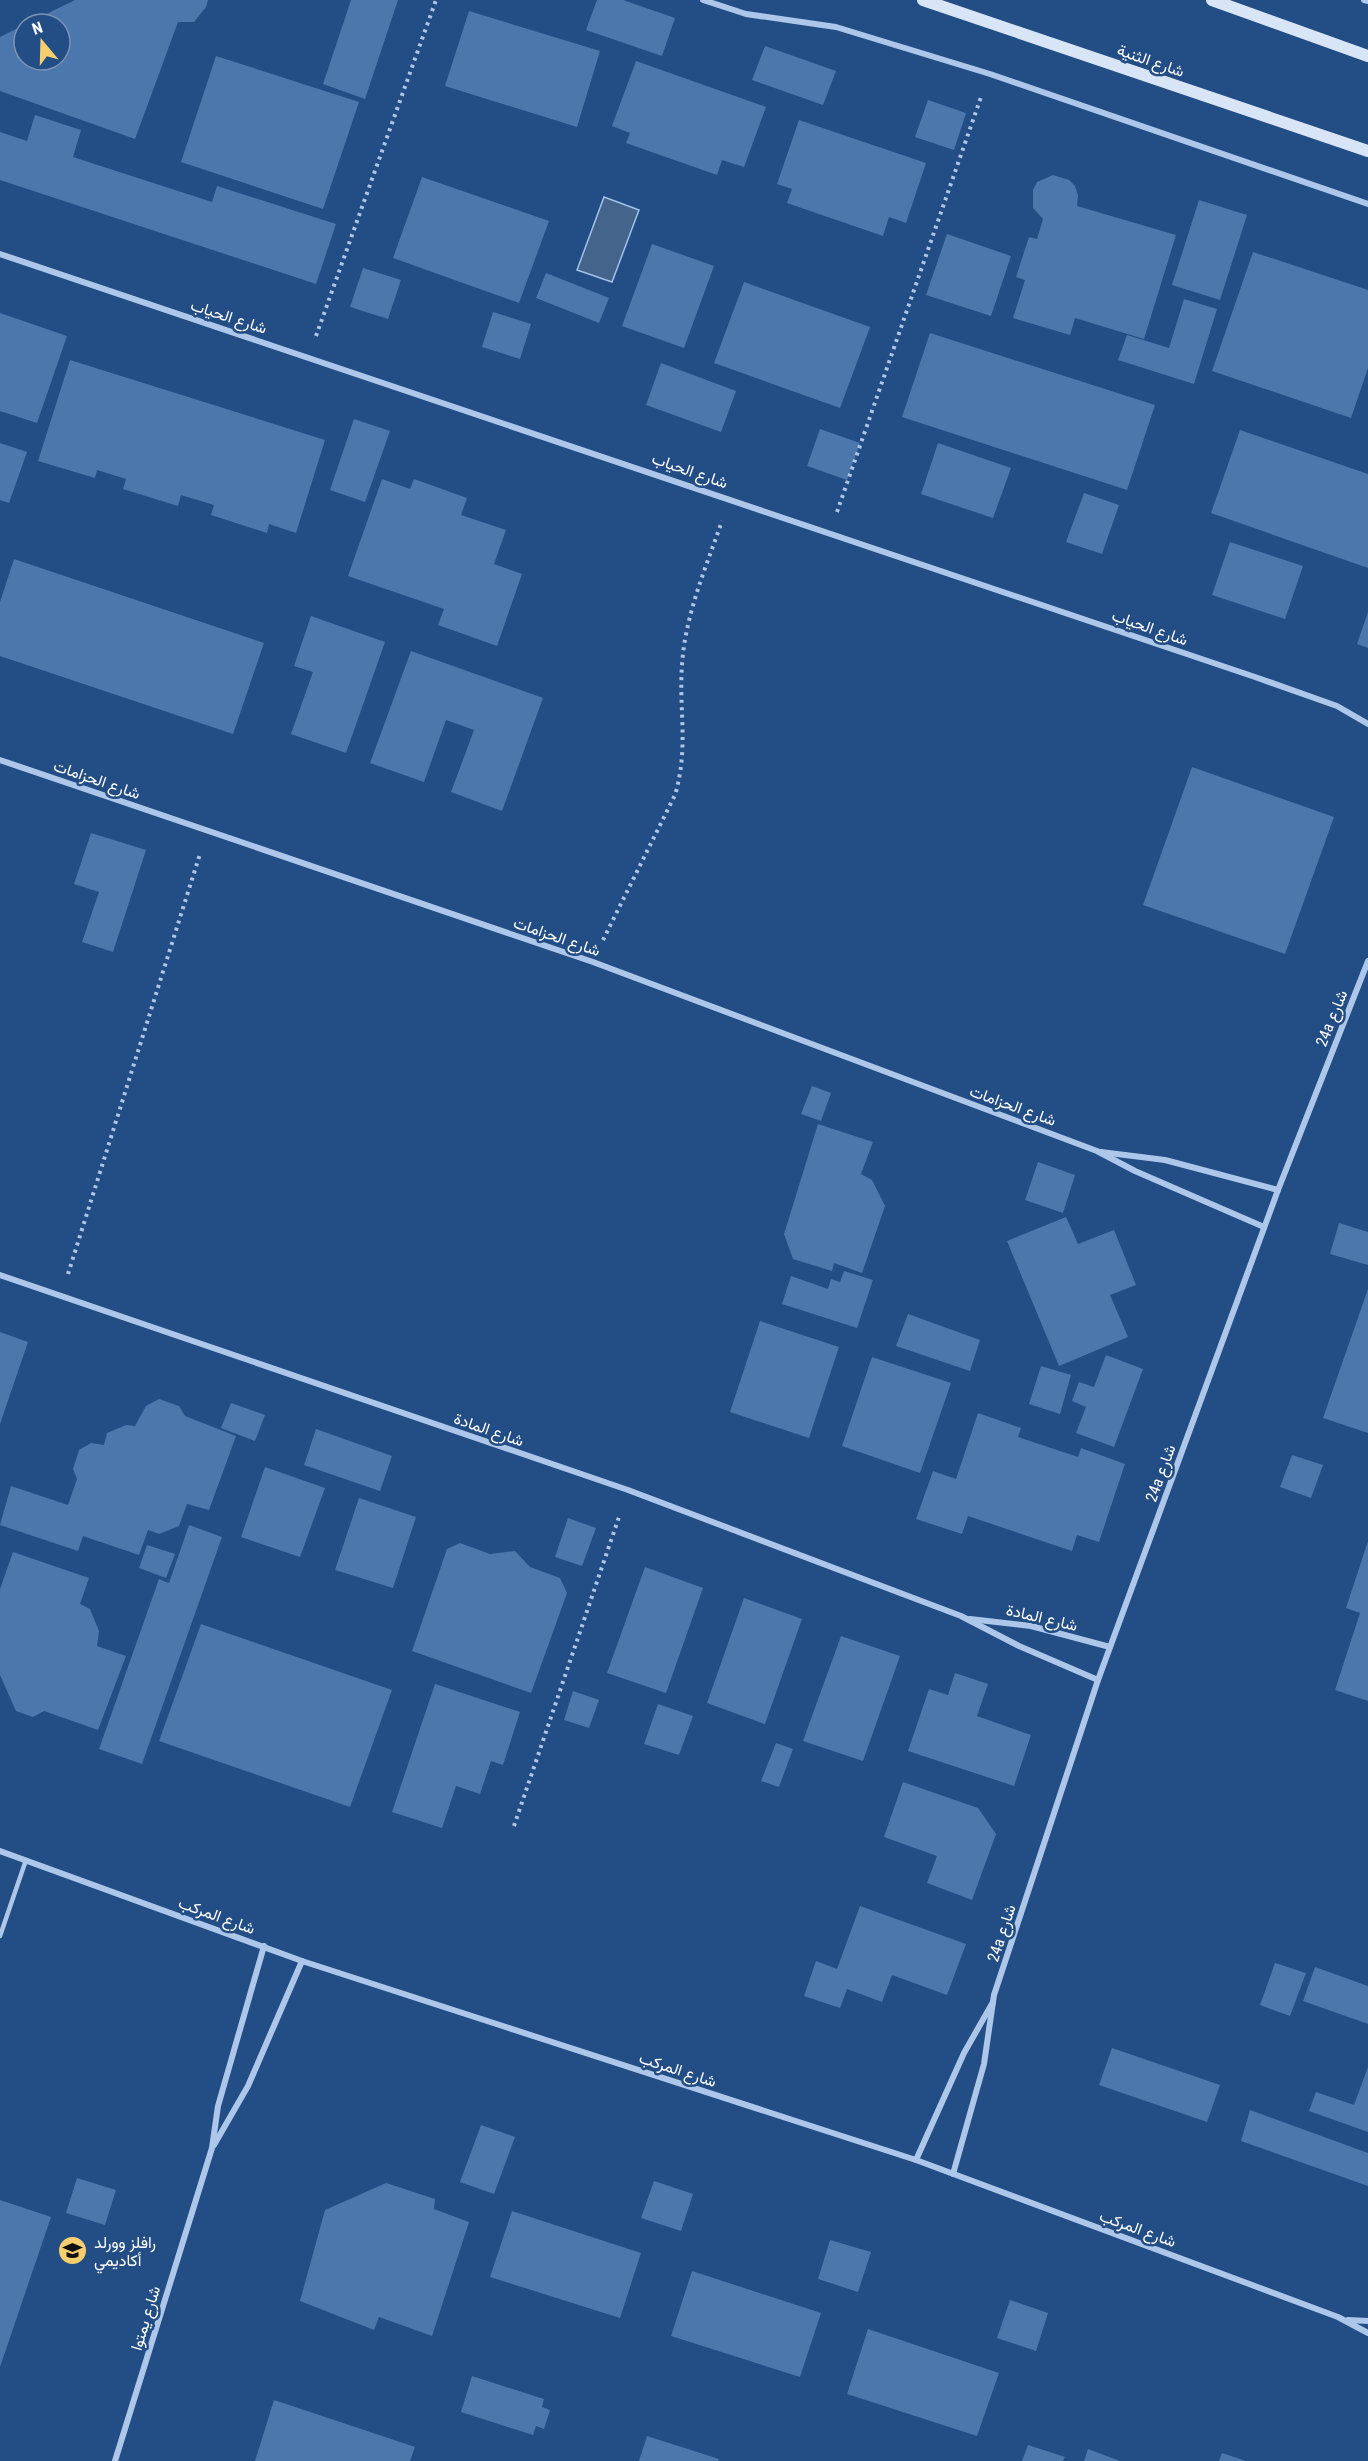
<svg xmlns="http://www.w3.org/2000/svg" width="1368" height="2461" font-family="'Roboto Condensed',Vazirmatn,sans-serif">
<rect width="100%" height="100%" fill="#234d85"/>
<!-- water -->
<path fill="#45648c" stroke="#a0c2ea" stroke-width="1.5" d="M604 197 639 210 612 282 577 270Z"/>
<!-- building -->
<g fill="#4b77ad">
<path d="M75 0H208L206 7 194 22H178L135 139 0 91V37L24 25V60H60V24H26Z"/>
<path d="M351 0H398L365 99 323 84Z"/>
<path d="M597 0H623L675 18 662 56 586 30Z"/>
<path d="M469 11 600 51 577 127 445 86Z"/>
<path d="M765 46 836 71 823 105 752 80Z"/>
<path d="M216 56 359 102 323 209 181 162Z"/>
<path d="M636 61 766 107 744 167 722 160 717 175 626 143 630 133 612 126Z"/>
<path d="M928 100 966 113 954 150 915 137Z"/>
<path d="M35 115 81 130 73 157 212 202 217 186 336 224 316 284 0 180V132L27 141Z"/>
<path d="M799 120 926 163 906 223 889 217 883 236 787 203 792 189 777 184Z"/>
<path d="M1053 175 1069 180 1075 186 1078 195 1077 206 1176 235 1144 339 1075 318 1070 335 1013 318 1025 280 1016 277 1029 237 1037 239 1043 219 1033 208V190L1037 182Z"/>
<path d="M422 177 549 221 519 303 393 258Z"/>
<path d="M1199 200 1247 215 1220 300 1172 285Z"/>
<path d="M947 234 1011 256 991 316 926 295Z"/>
<path d="M652 244 714 266 684 348 622 326Z"/>
<path d="M1253 252 1368 290V368L1351 418 1212 371Z"/>
<path d="M363 268 401 280 388 319 350 307Z"/>
<path d="M546 273 609 298 599 323 536 298Z"/>
<path d="M744 282 870 327 840 408 714 363Z"/>
<path d="M1184 299 1217 309 1194 384 1118 360 1127 335 1169 348Z"/>
<path d="M493 312 531 324 520 359 482 347Z"/>
<path d="M0 313 67 336 37 423 0 411Z"/>
<path d="M930 333 1155 405 1127 490 902 417Z"/>
<path d="M70 360 325 440 296 533 269 524 267 533 211 515 214 505 181 495 178 506 123 489 126 479 97 470 95 478 38 461Z"/>
<path d="M661 363 736 391 721 432 646 405Z"/>
<path d="M354 419 390 431 365 502 330 490Z"/>
<path d="M820 429 860 443 847 480 807 466Z"/>
<path d="M1240 430 1368 474V568L1211 513Z"/>
<path d="M0 443 27 452 9 503 0 500Z"/>
<path d="M938 443 1011 468 993 518 921 494Z"/>
<path d="M382 479 410 489 414 479 467 498 461 515 506 530 494 564 522 574 497 646 438 625 444 609 348 576Z"/>
<path d="M1084 493 1119 505 1102 554 1066 542Z"/>
<path d="M1230 542 1303 566 1285 619 1212 595Z"/>
<path d="M14 559 264 643 233 734 0 656V602Z"/>
<path d="M1368 612V648L1357 644Z"/>
<path d="M311 616 385 642 346 753 291 734 313 672 294 666Z"/>
<path d="M411 651 543 698 502 811 451 792 474 730 446 720 424 782 370 763Z"/>
<path d="M1192 767 1334 817 1285 954 1143 905Z"/>
<path d="M91 833 146 850 113 952 82 942 99 892 74 884Z"/>
<path d="M812 1086 831 1093 821 1121 801 1114Z"/>
<path d="M818 1124 873 1142 861 1174 872 1180 885 1206 862 1273 834 1263 832 1271 793 1259 784 1234Z"/>
<path d="M1038 1162 1075 1175 1063 1213 1025 1200Z"/>
<path d="M1066 1217 1078 1244 1114 1230 1136 1285 1110 1295 1128 1337 1059 1366 1007 1241Z"/>
<path d="M1339 1223 1368 1232V1265L1330 1254Z"/>
<path d="M844 1271 873 1280 857 1328 782 1304 791 1276 828 1289 831 1279 840 1282Z"/>
<path d="M1368 1289V1433L1323 1418Z"/>
<path d="M908 1314 980 1340 970 1371 896 1346Z"/>
<path d="M760 1321 839 1347 809 1438 730 1412Z"/>
<path d="M0 1332 28 1342 0 1424Z"/>
<path d="M1106 1355 1143 1369 1114 1447 1076 1433 1086 1407 1072 1401 1079 1382 1094 1387Z"/>
<path d="M872 1357 951 1383 920 1473 842 1446Z"/>
<path d="M1041 1366 1071 1375 1060 1414 1029 1404Z"/>
<path d="M159 1399 179 1406 185 1416 236 1436 209 1510 187 1504 179 1526 159 1534 148 1530 139 1555 83 1536 78 1551 0 1525 11 1486 68 1505 77 1479 73 1469 79 1450 91 1443 104 1445 107 1433 126 1425 135 1426 146 1406Z"/>
<path d="M231 1403 265 1415 255 1441 221 1428Z"/>
<path d="M978 1413 1021 1428 1018 1437 1078 1457 1081 1448 1125 1464 1099 1542 1077 1535 1072 1551 968 1516 962 1534 916 1519 933 1471 956 1479Z"/>
<path d="M316 1429 392 1456 380 1491 304 1465Z"/>
<path d="M1292 1455 1323 1465 1311 1498 1280 1487Z"/>
<path d="M265 1467 325 1488 300 1557 241 1537Z"/>
<path d="M359 1498 416 1517 393 1588 335 1570Z"/>
<path d="M568 1518 596 1528 582 1566 555 1557Z"/>
<path d="M189 1525 222 1537 142 1764 99 1749 159 1579 169 1583Z"/>
<path d="M1368 1541V1701L1335 1690 1360 1613 1346 1608Z"/>
<path d="M460 1543 490 1554 515 1551 530 1567 560 1578 567 1593 531 1693 412 1651 447 1549Z"/>
<path d="M147 1545 175 1554 166 1578 139 1568Z"/>
<path d="M13 1552 89 1578 80 1604 90 1609 99 1631 97 1646 126 1656 98 1730 44 1711 33 1717 16 1711 0 1675V1589Z"/>
<path d="M645 1567 703 1588 666 1693 607 1673Z"/>
<path d="M744 1598 802 1619 765 1724 707 1703Z"/>
<path d="M201 1624 392 1690 350 1807 159 1741Z"/>
<path d="M841 1636 900 1656 863 1761 803 1741Z"/>
<path d="M955 1673 988 1684 977 1716 1031 1735 1014 1786 908 1751 929 1689 948 1695Z"/>
<path d="M435 1684 520 1712 503 1765 491 1761 480 1794 456 1786 442 1828 392 1812Z"/>
<path d="M573 1691 599 1700 589 1728 564 1720Z"/>
<path d="M658 1704 693 1716 679 1755 644 1744Z"/>
<path d="M776 1743 793 1749 779 1787 761 1781Z"/>
<path d="M903 1782 978 1808 996 1834 972 1900 927 1883 937 1856 884 1837Z"/>
<path d="M860 1906 966 1944 947 1995 892 1975 882 2002 847 1989 840 2008 804 1996 816 1961 837 1969Z"/>
<path d="M1275 1963 1306 1973 1290 2016 1260 2005Z"/>
<path d="M1315 1967 1368 1986V2024L1303 2001Z"/>
<path d="M1112 2048 1220 2085 1207 2122 1099 2085Z"/>
<path d="M1368 2067V2132L1309 2111 1316 2092 1354 2105Z"/>
<path d="M1250 2110 1368 2153V2186L1241 2141Z"/>
<path d="M481 2125 515 2137 494 2194 460 2182Z"/>
<path d="M77 2178 116 2190 105 2225 66 2213Z"/>
<path d="M654 2181 693 2194 681 2231 641 2218Z"/>
<path d="M386 2183 435 2199 434 2209 469 2222 432 2336 379 2317 374 2330 300 2301 325 2210Z"/>
<path d="M0 2200 51 2217 0 2367Z"/>
<path d="M512 2211 641 2253 620 2318 490 2277Z"/>
<path d="M830 2240 871 2252 858 2292 818 2279Z"/>
<path d="M692 2271 821 2313 800 2377 671 2336Z"/>
<path d="M1010 2300 1048 2313 1036 2351 997 2338Z"/>
<path d="M868 2329 999 2373 977 2436 847 2394Z"/>
<path d="M472 2376 544 2399 542 2407 550 2410 544 2429 536 2426 533 2435 461 2412Z"/>
<path d="M274 2400 415 2447 410 2461H255Z"/>
<path d="M647 2436 719 2459 718 2461H639Z"/>
<path d="M1028 2445 1065 2457 1063 2461H1022Z"/>
<path d="M1088 2449 1120 2461H1084Z"/>
<path d="M1222 2453 1246 2461H1219Z"/>
</g>
<g fill="none" stroke-linecap="round" stroke-linejoin="round">
<!-- path -->
<g stroke="#acc7e9" stroke-width="4" stroke-dasharray="3 4.5" stroke-linecap="butt">
<path d="M316 336 436 0"/>
<path d="M837 512 981 97"/>
<path d="M603 940 675 795C690 744 677 705 683 654 688 609 707 564 722 521"/>
<path d="M68 1274 200 854"/>
<path d="M514 1826 620 1514"/>
</g>
<!-- lane -->
<path stroke="#acc7e9" stroke-width="4.5" d="M0 1936 26 1860"/>
<!-- street -->
<g stroke="#acc7e9" stroke-width="6">
<path d="M703 0 746 14 836 27 990 74 1368 204"/>
<path d="M1364 0 1368 1"/>
<path d="M0 254 1255 677 1337 706 1368 724"/>
<path d="M0 760 593 962 1097 1151 1135 1171 1264 1227"/>
<path d="M1101 1152 1165 1160 1278 1190"/>
<path d="M0 1275 628 1490 961 1616 1019 1646 1098 1680"/>
<path d="M970 1619 1031 1626 1110 1647"/>
<path d="M0 1851 302 1961 916 2160 1338 2317 1368 2333"/>
<path d="M214 2145 248 2086 302 1961"/>
<path d="M916 2160 964 2053 993 2002"/>
<path d="M953 2174 984 2064 994 1995 1098 1680 1278 1190 1368 961"/>
<path d="M1348 2320 1368 2321"/>
<path d="M115 2461 212 2148 218 2106 264 1946"/>
</g>
<!-- secondary -->
<g stroke="#d7e5f7" stroke-width="12">
<path d="M923 0 1368 151"/>
<path d="M1212 0 1368 56"/>
</g>
</g>
<!-- icons -->
<defs>
<symbol id="school-disc" viewBox="-11 -11 22 22"><circle r="9.5" fill="#f4ce6f" stroke="#234d85"/><path d="M0-5L7-2L0 1L-7-2ZM-4 1L0 2.5L4 1V4Q0 6-4 4Z" fill="#111"/></symbol>
</defs>
<g fill-rule="evenodd">
<use href="#school-disc" x="56" y="2234" width="33" height="33"/>
</g>
<g text-anchor="middle" stroke-width="5" stroke-linejoin="round" paint-order="stroke">
<!-- street labels -->
<g font-size="16" fill="#fff" stroke="#234d85">
<text transform="translate(1151 60) rotate(19)" y="6">شارع الثنية</text>
<text transform="translate(229 316) rotate(18)" y="6">شارع الحياب</text>
<text transform="translate(690 470) rotate(19)" y="6">شارع الحياب</text>
<text transform="translate(1150 627) rotate(19)" y="6">شارع الحياب</text>
<text transform="translate(97 779) rotate(19)" y="6">شارع الحزامات</text>
<text transform="translate(557 936) rotate(19)" y="6">شارع الحزامات</text>
<text transform="translate(1331 1018) rotate(-68)" y="6">24a شارع</text>
<text transform="translate(1013 1105) rotate(20)" y="6">شارع الحزامات</text>
<text transform="translate(489 1429) rotate(19)" y="6">شارع المادة</text>
<text transform="translate(1160 1473) rotate(-70)" y="6">24a شارع</text>
<text transform="translate(1042 1617) rotate(13)" y="6">شارع المادة</text>
<text transform="translate(217 1915) rotate(20)" y="6">شارع المركب</text>
<text transform="translate(1001 1933) rotate(-72)" y="6">24a شارع</text>
<text transform="translate(678 2069) rotate(18)" y="6">شارع المركب</text>
<text transform="translate(1138 2228) rotate(20)" y="6">شارع المركب</text>
<text transform="translate(145 2318) rotate(-73)" y="6">شارع يمتوا</text>
</g>
<!-- poi labels -->
<g font-size="16" fill="#fff" stroke="#234d85" text-anchor="start">
<text x="94" y="2248">رافلز وورلد<tspan x="94" dy="18">أكاديمي</tspan></text>
</g>
</g>
<!-- north arrow -->
<g transform="translate(42 42) rotate(341)"><circle r="28" fill="#234d85" stroke="#7b94b6" stroke-width="1.5"/>
<path d="M0-4.5L10 22L0 15L-10 22Z" fill="#f4ce6f"/>
<text y="-9" font-size="16" font-weight="bold" text-anchor="middle" fill="#ffffff">N</text>
</g>
</svg>
